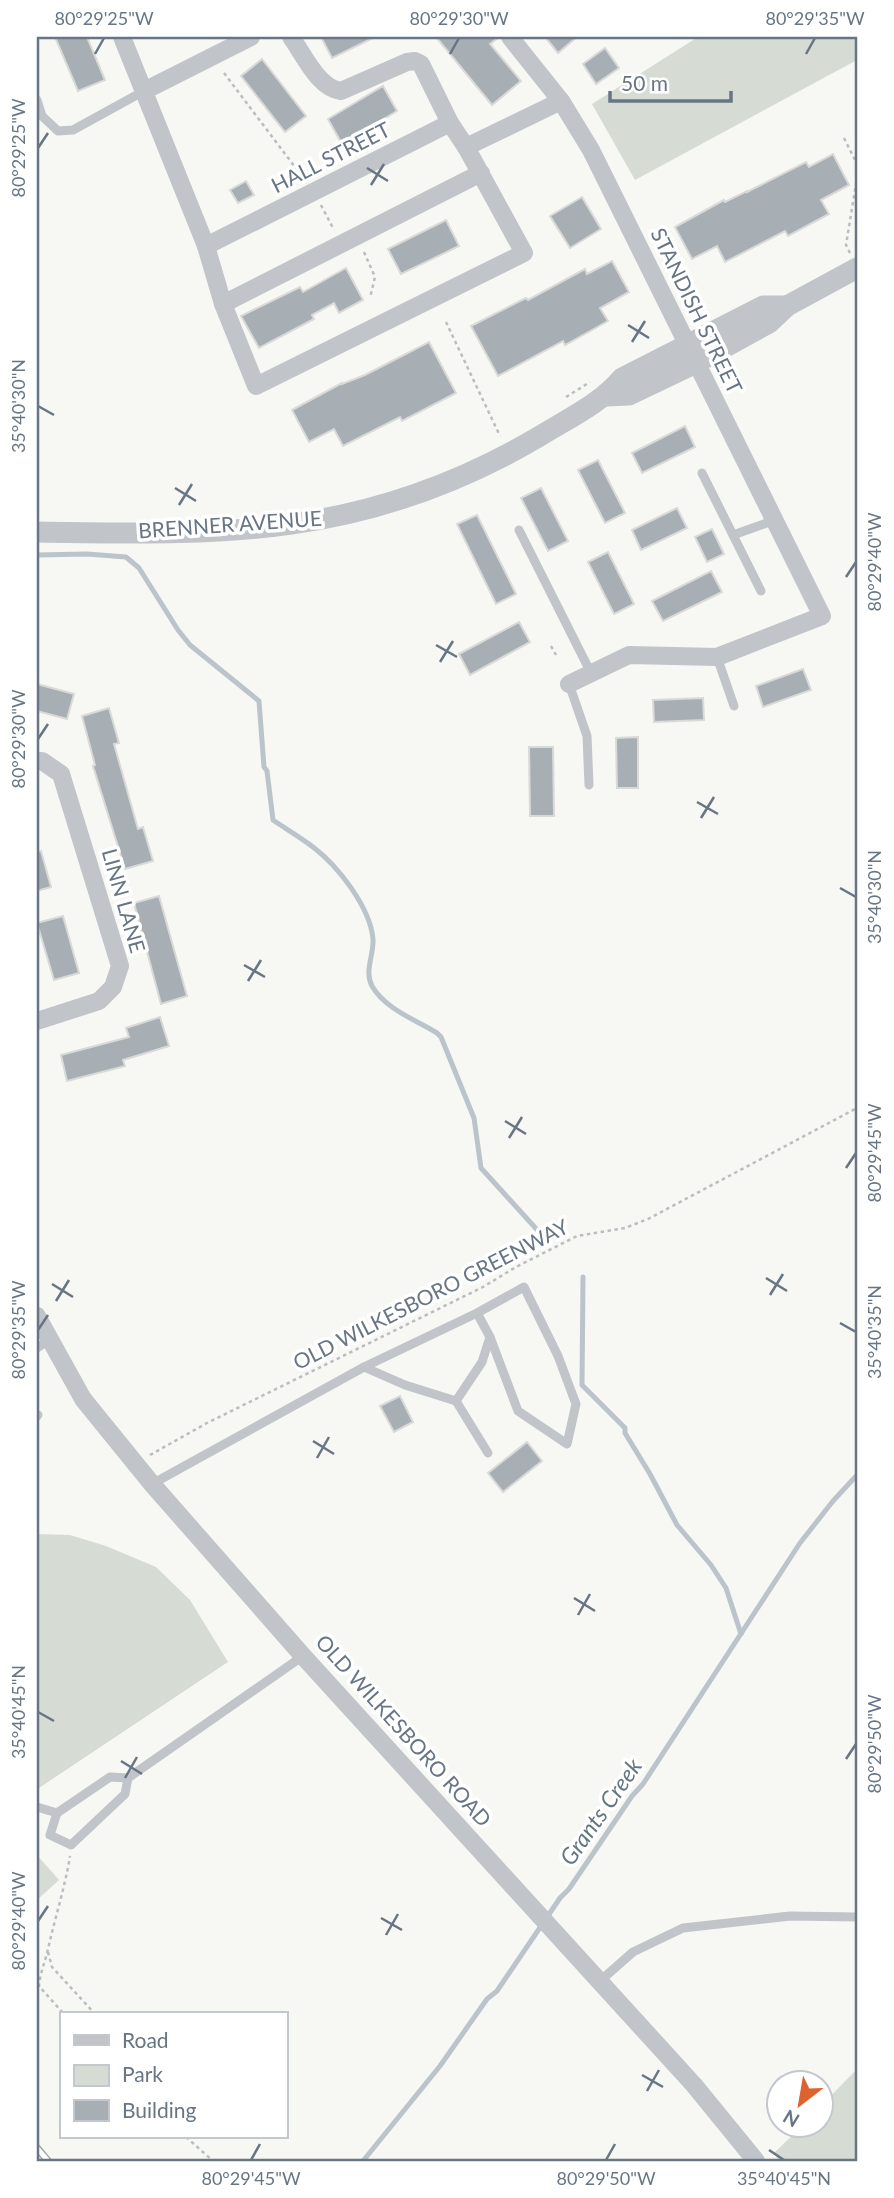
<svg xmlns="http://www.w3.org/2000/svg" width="894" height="2198" font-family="Lato,sans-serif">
<rect width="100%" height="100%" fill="#f7f7f4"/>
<!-- green -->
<g fill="#d6dcd4">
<path d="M698 37H857V60L635 180 592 104Z"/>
<path d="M37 1534 70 1535 106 1546 156 1567 190 1600 228 1662 39 1788H37Z"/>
<path d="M37 1855 59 1880 37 1900Z"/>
<path d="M857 2069V2161H779L774 2153 803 2125 820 2124 821 2106Z"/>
</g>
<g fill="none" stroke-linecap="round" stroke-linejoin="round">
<!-- stream -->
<g stroke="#bbc4ca" stroke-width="5">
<path d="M37 555 87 554 126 557 139 568 178 630 190 645 259 701 264 767 267 771 273 820C286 829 300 837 313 847 338 866 370 907 373 939 374 955 364 971 372 986 385 1009 416 1020 437 1033L441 1037 474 1118 481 1168 540 1233"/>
<path d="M583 1277 582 1385 625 1428V1433L650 1474 677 1525 711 1565 726 1588 741 1634"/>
<path d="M363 2161 440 2066 487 1999 497 1991 560 1898 569 1889 632 1796 643 1784 800 1543 833 1501 857 1475"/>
</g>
</g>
<!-- building -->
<g fill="#a7afb5" stroke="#d9d9d7" stroke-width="2">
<path d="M55 37H87L105 80 78 91Z"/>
<path d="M321 37H375L332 58Z"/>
<path d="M436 37H499L490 44 521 81 492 105Z"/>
<path d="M545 37H577L558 53Z"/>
<path d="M605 48 619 68 596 84 583 64Z"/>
<path d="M262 59 306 116 285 132 241 76Z"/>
<path d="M383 86 397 111 342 144 328 119Z"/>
<path d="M833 154 849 185 821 200 829 214 788 236 785 231 725 262 717 246 692 259 675 227 724 200 725 202 747 191V192L806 162 809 167Z"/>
<path d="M246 181 254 195 238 203 230 190Z"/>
<path d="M582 197 601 229 570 248 550 216Z"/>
<path d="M446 220 459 246 401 274 388 249Z"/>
<path d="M612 261 629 292 600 308 608 321 565 345 563 341 498 376 471 326 526 298 528 300 585 269 587 274Z"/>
<path d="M346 268 363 300 339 313 334 303 312 315 314 319 259 348 241 316 300 287 303 292Z"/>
<path d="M429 342 456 393 402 421 400 417 343 446 334 429 309 442 292 410 342 383V384L365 375Z"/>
<path d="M685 426 695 447 642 473 632 453Z"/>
<path d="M598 460 625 513 605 523 578 470Z"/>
<path d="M541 488 568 541 548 551 521 498Z"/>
<path d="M677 508 687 528 641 550 632 530Z"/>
<path d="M477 515 516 594 496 604 457 524Z"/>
<path d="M712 529 724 554 707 562 695 537Z"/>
<path d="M608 552 634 604 614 614 588 562Z"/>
<path d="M711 571 722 592 663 621 652 601Z"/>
<path d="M519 622 530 642 470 675 459 654Z"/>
<path d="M803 669 811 690 763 707 756 686Z"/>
<path d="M37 684 74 694 67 719 37 711Z"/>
<path d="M703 698 704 720 654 722 653 700Z"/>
<path d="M109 708 119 743 114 744 138 829 143 827 153 861 125 869 93 766 95 765 82 716Z"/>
<path d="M638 737V788H617L616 738Z"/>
<path d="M529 747H553L554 816H530Z"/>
<path d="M41 851 51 887 37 891V852Z"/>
<path d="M159 896 187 996 161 1004 134 903Z"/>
<path d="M63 916 79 973 54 980 37 923Z"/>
<path d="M160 1017 169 1046 123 1060 125 1066 67 1081 61 1055 129 1037 126 1028Z"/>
<path d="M400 1396 413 1422 394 1432 380 1406Z"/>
<path d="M527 1442 542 1461 503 1492 488 1473Z"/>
</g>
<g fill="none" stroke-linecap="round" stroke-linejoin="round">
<!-- path -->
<g stroke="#bbbdc0" stroke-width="2.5" stroke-dasharray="3.5 3.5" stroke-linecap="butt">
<path d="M224 73 304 179"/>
<path d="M844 138 857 164"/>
<path d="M321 205 334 230"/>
<path d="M364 252 375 277 370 298"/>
<path d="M850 253 846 245 857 178"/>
<path d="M446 322 500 436"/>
<path d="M566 397 590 382"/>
<path d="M551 646 556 655"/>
<path d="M150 1455 207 1423 483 1287 516 1267 577 1236 625 1228 648 1219 857 1108"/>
<path d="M48 1952 52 1967 95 2014"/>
<path d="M37 1984 64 2014"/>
<path d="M39 1987C40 1973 45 1962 48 1949 55 1918 65 1887 70 1856"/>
<path d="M186 2137 213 2161"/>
</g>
<!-- service -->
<g stroke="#c1c4c8" stroke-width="9">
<path d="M37 100 42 116 58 131 73 130 144 91"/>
<path d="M702 473 761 591"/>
<path d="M519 530 591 673"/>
<path d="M733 535 775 520"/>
<path d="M717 657 734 706"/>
<path d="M569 684 587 736 589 785"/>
<path d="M37 1348 49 1340"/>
<path d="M364 1367 477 1313 524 1287 558 1356 576 1404 567 1444 518 1411 490 1337 477 1313"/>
<path d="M456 1401 482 1362 490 1337"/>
<path d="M37 1416 38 1415"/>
<path d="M152 1484 364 1367 405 1385 456 1401 488 1453"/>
<path d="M128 1778 125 1794 71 1845 50 1835 57 1813 110 1777 128 1778 303 1656"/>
<path d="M37 1807 57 1813"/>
<path d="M600 1981 633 1952 683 1928 790 1916 857 1917"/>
</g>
<!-- minor -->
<g stroke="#c1c4c8" stroke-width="18">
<path d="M122 37 206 246 223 304 256 386 524 253 466 147"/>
<path d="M291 37C304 55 318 88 341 91L407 62 415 61 421 64 450 123"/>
<path d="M510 37 561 101 591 150 822 616 717 657 629 655 569 684"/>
<path d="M144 91 251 37"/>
<path d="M206 246 450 123 466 147 561 101"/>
<path d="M223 304 481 173"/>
<path d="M37 761H42L61 774 120 966 113 987 99 1001 37 1021"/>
<path d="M37 1316 83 1399 152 1484 303 1656 694 2085 756 2161"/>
</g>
<!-- tertiary -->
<g stroke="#c1c4c8" stroke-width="21">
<path d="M606 396 629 395 696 363 769 323 787 306 857 268"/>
<path d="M37 532C121 533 208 536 291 524 379 512 464 481 540 436 569 418 600 404 622 378L763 306H787"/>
</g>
<defs>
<path id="rail" d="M37 2148 48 2161"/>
</defs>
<!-- rail casing -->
<use href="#rail" stroke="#a2a7ad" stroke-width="8"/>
<!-- rail -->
<use href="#rail" stroke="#fff" stroke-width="5" stroke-dasharray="16" stroke-linecap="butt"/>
</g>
<!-- ticks -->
<path fill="none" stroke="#677584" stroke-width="2.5" d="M95 54 104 38M450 54 459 38M806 54 815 38M38 148 48 133M367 168 388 181M371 185 384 164M628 325 649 338M632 342 645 321M38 406 54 415M175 488 196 501M179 505 192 484M846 577 856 562M436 645 457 657M440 662 453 641M38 739 48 724M697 802 718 814M701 818 714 797M840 888 856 897M244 965 265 977M248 981 261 960M505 1121 526 1134M509 1138 522 1117M846 1168 856 1153M766 1278 787 1291M52 1284 73 1297M770 1295 783 1274M56 1301 69 1280M840 1323 856 1332M38 1330 48 1315M313 1441 334 1454M317 1458 329 1437M574 1598 595 1611M578 1615 590 1594M38 1712 54 1721M846 1759 856 1744M121 1761 142 1774M125 1778 137 1757M381 1918 402 1930M38 1921 48 1906M386 1935 398 1914M642 2075 663 2087M647 2091 659 2070M769 2150 784 2160M251 2160 260 2144M606 2160 615 2144"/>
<g text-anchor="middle" stroke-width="7" stroke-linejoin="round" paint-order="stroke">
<!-- street labels -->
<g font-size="21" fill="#677584" stroke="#fff">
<text transform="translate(331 158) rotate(-27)" y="7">HALL STREET</text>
<text transform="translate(696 311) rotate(64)" y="7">STANDISH STREET</text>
<text transform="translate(230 525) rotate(-4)" y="7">BRENNER AVENUE</text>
<text transform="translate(123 901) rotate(74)" y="7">LINN LANE</text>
<text transform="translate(431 1295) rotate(-27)" y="7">OLD WILKESBORO GREENWAY</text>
<text transform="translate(403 1731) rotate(48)" y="7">OLD WILKESBORO ROAD</text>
</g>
<!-- water labels -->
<g font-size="23" font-style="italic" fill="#637780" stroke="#fff">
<text transform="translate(601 1812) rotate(-55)" y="8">Grants Creek</text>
</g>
</g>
<!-- border -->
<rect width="894" height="2198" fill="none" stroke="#ffffff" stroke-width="77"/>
<!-- legend -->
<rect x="60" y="2012" width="228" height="126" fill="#ffffff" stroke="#c2c8ce" stroke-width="2"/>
<rect x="74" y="2035" width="35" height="10" fill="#c1c4c8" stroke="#c2c8ce" stroke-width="2"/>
<text x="122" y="2048" font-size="21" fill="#677584">Road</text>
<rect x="74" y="2065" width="35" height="21" fill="#d6dcd4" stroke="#c2c8ce" stroke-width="2"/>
<text x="122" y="2082" font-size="21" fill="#677584">Park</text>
<rect x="74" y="2100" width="35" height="21" fill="#a7afb5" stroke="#c2c8ce" stroke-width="2"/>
<text x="122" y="2118" font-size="21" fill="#677584">Building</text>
<!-- north arrow -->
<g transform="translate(800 2104) rotate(211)"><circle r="33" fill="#ffffff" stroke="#c2c8ce" stroke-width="2"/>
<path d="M0-5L12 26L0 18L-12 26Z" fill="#dd632e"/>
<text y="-10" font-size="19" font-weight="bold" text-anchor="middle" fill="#677584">N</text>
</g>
<!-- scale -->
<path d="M610 91v10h121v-10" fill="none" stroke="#677584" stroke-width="3.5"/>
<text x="621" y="91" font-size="21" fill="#677584" stroke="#ffffff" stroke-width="5" paint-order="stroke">50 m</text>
<rect x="38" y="38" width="818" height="2122" fill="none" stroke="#677584" stroke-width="2.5"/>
<g font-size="18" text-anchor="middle" fill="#677584">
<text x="104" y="25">80°29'25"W</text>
<text x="459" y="25">80°29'30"W</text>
<text x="815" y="25">80°29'35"W</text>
<text transform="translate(19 148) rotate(-90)" y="6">80°29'25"W</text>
<text transform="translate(19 406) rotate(-90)" y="6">35°40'30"N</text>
<text transform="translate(875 562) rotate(-90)" y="6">80°29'40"W</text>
<text transform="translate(19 739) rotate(-90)" y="6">80°29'30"W</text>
<text transform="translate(875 897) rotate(-90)" y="6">35°40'30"N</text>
<text transform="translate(875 1153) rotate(-90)" y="6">80°29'45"W</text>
<text transform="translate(19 1330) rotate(-90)" y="6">80°29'35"W</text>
<text transform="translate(875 1332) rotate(-90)" y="6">35°40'35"N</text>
<text transform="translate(19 1712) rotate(-90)" y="6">35°40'45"N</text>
<text transform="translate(875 1744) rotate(-90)" y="6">80°29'50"W</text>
<text transform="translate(19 1921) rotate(-90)" y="6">80°29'40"W</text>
<text x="251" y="2185">80°29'45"W</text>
<text x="606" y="2185">80°29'50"W</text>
<text x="784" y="2185">35°40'45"N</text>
</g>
</svg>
